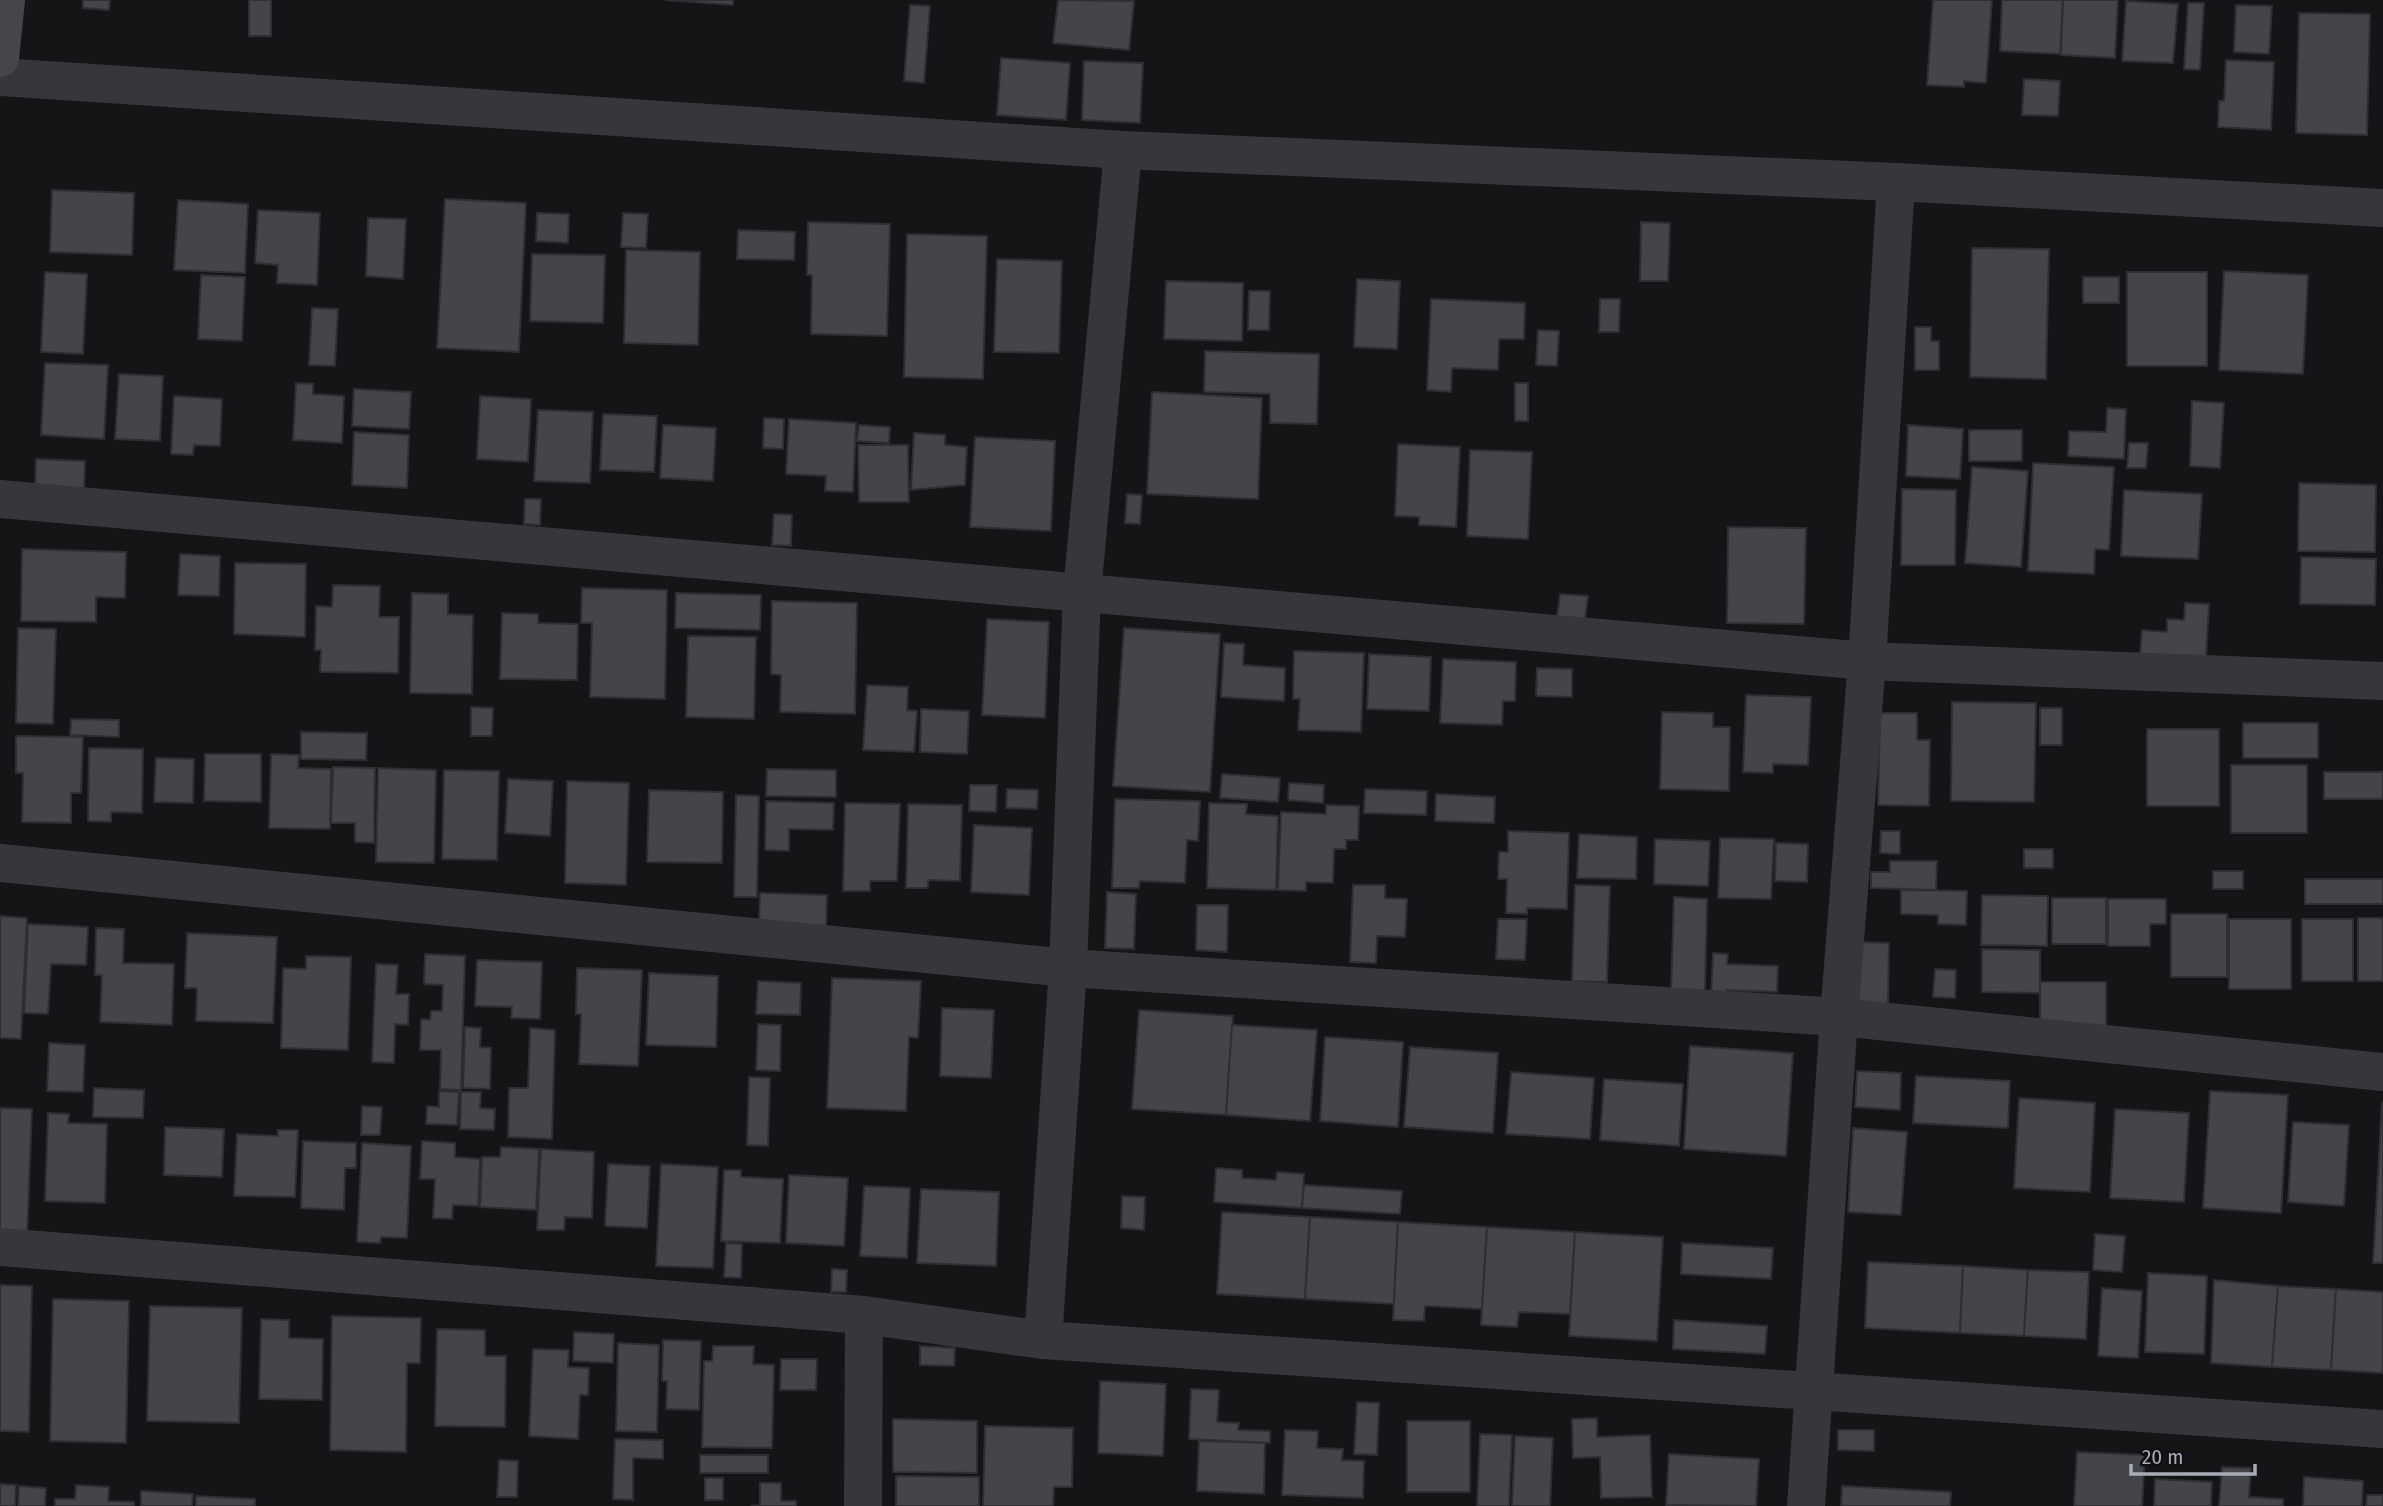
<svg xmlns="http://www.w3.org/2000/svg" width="2383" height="1506" font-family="'Fira Sans Condensed',sans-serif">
<rect width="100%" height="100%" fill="#151517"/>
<!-- building -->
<g fill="#44454a" stroke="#2f2f33" stroke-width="2">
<path d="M83 0H110L109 10 83 8Z"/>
<rect x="249" y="0" width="22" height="36"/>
<path d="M665 0H733V5Z"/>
<path d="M1058 0 1134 1 1129 50 1053 43Z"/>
<path d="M1933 0H1992L1986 83 1964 81V87L1927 85Z"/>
<path d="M2002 0H2063L2060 54 2000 51Z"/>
<path d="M2063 0H2118L2115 58 2061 55Z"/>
<path d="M2126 1 2178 4 2173 63 2122 61Z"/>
<path d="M2188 3H2204L2200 70 2184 69Z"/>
<path d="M910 5 930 6 924 83 904 81Z"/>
<path d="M2236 5 2272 6 2269 54 2234 52Z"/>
<path d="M2299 13 2370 14 2367 135 2296 133Z"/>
<path d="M1001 58 1070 63 1066 120 997 115Z"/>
<path d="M2226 60 2274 62 2271 130 2218 127 2219 101H2224Z"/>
<path d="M1084 61 1143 63 1140 123 1082 120Z"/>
<path d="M2024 79 2060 81 2058 116 2022 115Z"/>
<path d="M52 190 134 193 132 255 50 252Z"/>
<path d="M445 199 526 203 519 352 437 348Z"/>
<path d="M178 200 248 204 245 273 174 270Z"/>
<path d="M258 210 320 213 317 285 277 283 278 265 255 263Z"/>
<path d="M537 213 569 214 568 243 536 241Z"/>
<path d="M623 213 648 214 646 248 621 247Z"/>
<path d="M368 218 406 219 403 279 366 276Z"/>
<path d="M808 222 890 224 887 336 811 334 812 275H807Z"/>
<path d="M1641 222 1670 223 1668 281H1640Z"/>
<path d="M738 230 795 232 794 260 737 259Z"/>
<path d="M907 234 987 236 983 379 904 377Z"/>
<path d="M1972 248 2049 249 2046 379 1970 377Z"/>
<path d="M626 250 700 252 698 345 624 343Z"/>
<path d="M532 254 605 255 603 323 530 321Z"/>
<path d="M997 259 1062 261 1059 353 994 352Z"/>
<path d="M2224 271 2308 275 2303 374 2219 370Z"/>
<path d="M45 272 87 274 83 354 41 352Z"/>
<rect x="2127" y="272" width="80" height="94"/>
<path d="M201 275 245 277 242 341 198 339Z"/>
<rect x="2083" y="277" width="36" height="26"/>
<path d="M1357 279 1400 281 1397 349 1354 347Z"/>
<path d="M1166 281 1243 283 1242 341 1164 339Z"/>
<path d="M1249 291H1270L1269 330H1248Z"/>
<path d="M1431 299 1525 303 1524 339H1499L1498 370 1452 368 1451 392 1427 390Z"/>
<path d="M1600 299H1620L1619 332H1599Z"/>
<path d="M312 308 338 309 335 366 309 365Z"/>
<path d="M1915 327H1931V341H1939V370H1915Z"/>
<path d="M1538 330 1559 331 1557 366 1536 365Z"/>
<path d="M1205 351 1319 354 1317 424 1270 423V394L1204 392Z"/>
<path d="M45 363 108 365 104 439 41 435Z"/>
<path d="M119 374 163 376 160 441 115 439Z"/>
<path d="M296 383 313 384V394L344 396 342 443 293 440Z"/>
<rect x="1515" y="383" width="13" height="38"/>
<path d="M354 389 411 392 409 429 352 426Z"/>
<path d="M1152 392 1262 398 1258 499 1147 494Z"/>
<path d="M174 396 222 399 220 446 194 445 193 455 171 454Z"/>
<path d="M480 396 531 399 528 462 477 459Z"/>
<path d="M2192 401 2224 403 2220 468 2190 466Z"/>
<path d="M2107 408 2126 409 2124 459 2068 456 2069 431 2106 432Z"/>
<path d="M538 410 593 412 590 483 534 481Z"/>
<path d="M603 414 657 416 654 472 600 470Z"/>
<path d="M764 418 784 419 783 449 763 448Z"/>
<path d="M789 419 856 423 853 492 825 491 826 476 786 474Z"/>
<path d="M663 425 716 428 713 481 660 478Z"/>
<path d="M859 425 890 427 889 443 857 441Z"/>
<path d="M1908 425 1963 429 1960 479 1906 476Z"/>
<rect x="1969" y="430" width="53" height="31"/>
<path d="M354 432 409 435 407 488 352 485Z"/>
<path d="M914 433 945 435V445L967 447 965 485 911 490Z"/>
<path d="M975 437 1055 441 1051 531 970 527Z"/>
<path d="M2129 443H2148L2146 468H2127Z"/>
<path d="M1398 444 1460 447 1456 527 1419 525V517L1395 516Z"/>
<path d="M858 445H908L909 502H859Z"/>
<path d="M1470 450 1532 452 1528 539 1467 536Z"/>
<path d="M36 459 85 461 84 492 35 490Z"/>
<path d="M2033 463 2114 467 2109 550 2095 549 2094 574 2028 571Z"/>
<path d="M1972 467 2028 471 2021 567 1965 563Z"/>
<path d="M2299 483 2376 485 2375 552 2298 551Z"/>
<path d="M1902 489 1956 490 1955 565H1901Z"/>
<path d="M2124 490 2202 494 2198 559 2121 556Z"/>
<path d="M1127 494 1142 495 1140 524 1125 523Z"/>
<path d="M525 499H541L540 525 524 524Z"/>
<path d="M774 514 792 515 791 546 772 545Z"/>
<path d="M1728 527 1806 528 1804 624 1727 623Z"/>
<path d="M22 549 126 552 125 598 96 597V622L21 621Z"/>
<path d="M180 554 220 556 219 596 178 595Z"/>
<path d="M2301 557 2376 559 2375 605 2300 604Z"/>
<path d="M235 563 306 564 305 637 234 634Z"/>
<path d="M333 585 380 586 379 617H399L398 673 320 672 321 650H315L316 606 332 607Z"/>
<path d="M582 588 667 590 665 699 590 697 592 623H581Z"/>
<path d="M412 593 448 594V614L473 615 472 694 410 693Z"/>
<path d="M676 593 761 595 760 630 675 628Z"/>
<path d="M1560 594 1588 596 1585 619 1557 617Z"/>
<path d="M772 601 857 603 855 714 780 712 781 675 771 674Z"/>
<path d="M2185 603 2209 604 2206 658 2140 655 2142 630 2167 632V619L2184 620Z"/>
<path d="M502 613 538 614V623L578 624 577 680 500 679Z"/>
<path d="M987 619 1049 622 1045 718 982 715Z"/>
<path d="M18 628 56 629 53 724 16 723Z"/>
<path d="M1124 628 1220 634 1210 792 1113 786Z"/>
<path d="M688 636 756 637 754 719 686 717Z"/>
<path d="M1224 643 1244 644 1243 665 1285 668 1284 701 1221 697Z"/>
<path d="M1294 651 1364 653 1361 732 1298 730 1300 699H1293Z"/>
<path d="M1369 654 1431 657 1429 711 1367 709Z"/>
<path d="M1443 659 1516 662 1515 701H1503L1502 725 1440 723Z"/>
<path d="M1537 668 1572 669V697L1536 696Z"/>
<path d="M867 685 908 687 907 710 917 711 914 752 863 750Z"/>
<path d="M1746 695 1811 697 1808 765 1773 764V773L1743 772Z"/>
<path d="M1952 702 2036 703 2034 802 1951 801Z"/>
<path d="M471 707 493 708 492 736H471Z"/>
<rect x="2040" y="708" width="22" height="37"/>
<path d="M921 709 969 711 967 754 920 752Z"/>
<path d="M1662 712 1713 713V727H1730L1729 791 1660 789Z"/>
<path d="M1880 713H1917V740H1930L1929 806 1878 805Z"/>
<path d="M71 719 119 720V737L70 735Z"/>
<rect x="2243" y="723" width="75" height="35"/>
<rect x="2147" y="729" width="72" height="77"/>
<path d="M301 732 367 733 366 760 301 759Z"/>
<path d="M16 736 83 737 81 793H71V823L22 822 23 773H16Z"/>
<path d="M89 748 143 749 142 813 111 812V822L88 821Z"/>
<path d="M205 754H261V802L204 801Z"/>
<path d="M271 754 299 755 298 768 331 769 330 829 269 828Z"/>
<path d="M156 758 194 759 193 803 154 802Z"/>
<rect x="2231" y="765" width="76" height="68"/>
<path d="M333 767 375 768 374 843 355 842V823H331Z"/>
<path d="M378 768 436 770 434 863 376 862Z"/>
<path d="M767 769 836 770V797L766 796Z"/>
<path d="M444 770 499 771 497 860 442 859Z"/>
<rect x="2324" y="772" width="59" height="27"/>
<path d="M1222 774 1280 778 1278 802 1220 798Z"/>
<path d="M508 779 553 781 550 836 505 833Z"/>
<path d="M567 781 629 783 626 885 565 883Z"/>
<path d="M1289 783 1324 785 1323 803 1288 800Z"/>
<path d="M970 785H997L996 812 969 811Z"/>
<path d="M1007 789 1038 790 1037 809 1006 808Z"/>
<path d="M1365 789 1427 791 1426 815 1364 813Z"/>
<path d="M649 790 723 792 722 863 647 862Z"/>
<path d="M1436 794 1495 797 1494 823 1435 821Z"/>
<path d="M736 795 759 796 757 897H734Z"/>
<path d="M1115 799 1200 801 1198 841 1187 840 1185 883 1140 881 1139 888H1112Z"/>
<path d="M766 801 834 803 833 830 789 829V851L765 850Z"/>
<path d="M845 803 900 804 897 881H870V891H843Z"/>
<path d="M1209 803 1247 804 1246 814 1278 816 1276 890 1207 888Z"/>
<path d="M908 804 962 805 960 881 928 880V888H906Z"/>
<path d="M1326 805 1359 806 1358 840H1346V849H1334L1333 883 1306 882V891L1278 890 1281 812 1326 814Z"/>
<path d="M974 825 1032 828 1029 895 971 892Z"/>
<path d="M1508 831 1569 833 1567 909 1527 908V914L1506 913 1507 879H1498L1499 852H1508Z"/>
<path d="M1881 831H1900V854L1880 853Z"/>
<path d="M1579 834 1637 837 1636 879 1577 878Z"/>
<path d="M1720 838 1774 839 1771 899 1718 898Z"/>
<path d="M1655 839 1710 841 1708 886 1654 884Z"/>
<path d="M1776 843 1808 844 1807 882 1775 881Z"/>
<rect x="2024" y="849" width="29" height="19"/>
<path d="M1890 861H1937L1936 890 1871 888V872H1890Z"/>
<rect x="2213" y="871" width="30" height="18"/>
<rect x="2305" y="879" width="78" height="25"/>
<path d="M1353 885H1385V898L1407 899 1405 937 1377 936 1376 963 1350 962Z"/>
<path d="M1575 885 1610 886 1607 982 1572 981Z"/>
<path d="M1901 890 1967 891 1966 925 1938 924V915L1901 914Z"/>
<path d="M1107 892 1136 894 1134 949 1105 948Z"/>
<path d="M760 893 827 895 826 926 759 925Z"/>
<path d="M1982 895 2048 896 2047 946 1981 945Z"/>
<path d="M1674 897 1707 899 1705 992 1671 991Z"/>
<rect x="2052" y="898" width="54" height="46"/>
<path d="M2108 899H2166V924H2150V946H2108Z"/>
<path d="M1197 905H1228L1227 952 1196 950Z"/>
<rect x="2171" y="914" width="56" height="63"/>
<path d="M0 916 27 918 21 1039 0 1038Z"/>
<rect x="2358" y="918" width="25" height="63"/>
<path d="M1498 919H1527L1525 960 1496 959Z"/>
<rect x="2229" y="919" width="62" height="70"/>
<rect x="2302" y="919" width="51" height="62"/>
<path d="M28 924 88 927 86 965 51 964 48 1014 24 1013Z"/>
<path d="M96 928 124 929 123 963 174 964 172 1025 100 1022 102 975H95Z"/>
<path d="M187 933 277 937 273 1023 196 1021 197 988H185Z"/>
<path d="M1857 942 1889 943 1888 1005 1856 1004Z"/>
<path d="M1982 949 2040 950V993L1982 992Z"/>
<path d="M1713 953 1728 954 1727 964 1778 966 1777 992 1727 990 1726 999H1711Z"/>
<path d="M425 954 465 956 461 1090 440 1089 441 1050H420L421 1019 430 1020 431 1011H442L443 985 424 984Z"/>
<path d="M306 956 351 957 348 1050 281 1048 283 968 306 969Z"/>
<path d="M477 960 542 962 540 1019 511 1018 512 1007 475 1006Z"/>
<path d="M376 964 398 965 396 994H409L408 1025 395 1024 394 1063 372 1062Z"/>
<path d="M577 968 642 970 638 1066 579 1064 581 1014H576Z"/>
<path d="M1935 969 1956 970 1955 998 1933 997Z"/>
<path d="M649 973 718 976 716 1047 646 1045Z"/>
<path d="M832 978 921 981 918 1038 909 1037 906 1111 827 1108Z"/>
<path d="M758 981 801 983 800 1015 756 1014Z"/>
<rect x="2040" y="982" width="66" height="45"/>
<path d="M942 1008 994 1010 991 1078 940 1076Z"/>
<path d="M1139 1010 1233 1016 1226 1115 1132 1109Z"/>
<path d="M758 1024 781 1025 780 1071 756 1070Z"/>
<path d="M1232 1025 1317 1030 1310 1121 1226 1115Z"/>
<path d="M465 1027 481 1028 480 1047 491 1048 490 1089 463 1088Z"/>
<path d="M530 1028 555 1030 552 1139 508 1137 509 1088H528Z"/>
<path d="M1325 1037 1403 1042 1398 1127 1320 1121Z"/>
<path d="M49 1043 85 1045 83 1092 47 1091Z"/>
<path d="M1690 1046 1793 1053 1786 1156 1684 1149Z"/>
<path d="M1410 1047 1498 1053 1493 1133 1404 1127Z"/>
<path d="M1857 1071 1901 1073 1900 1110 1855 1107Z"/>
<path d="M1511 1072 1594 1078 1590 1139 1506 1134Z"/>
<path d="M1916 1076 2010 1081 2008 1128 1913 1123Z"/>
<path d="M749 1077 770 1078 768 1146 747 1145Z"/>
<path d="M1604 1079 1683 1084 1679 1146 1600 1140Z"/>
<path d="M94 1088 144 1090 143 1118 93 1117Z"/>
<path d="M439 1091 459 1092 457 1125 426 1124 427 1106 439 1107Z"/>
<path d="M2210 1091 2288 1095 2281 1213 2203 1208Z"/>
<path d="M461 1092H481L480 1108 495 1109 494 1130 460 1129Z"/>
<path d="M2019 1098 2095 1103 2090 1192 2014 1188Z"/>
<path d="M2382 1103 2383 1104V1263H2373Z"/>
<path d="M362 1106 382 1107 380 1135H361Z"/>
<path d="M0 1108 32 1109 27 1237 0 1236Z"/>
<path d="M2115 1109 2189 1113 2184 1202 2110 1198Z"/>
<path d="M48 1113 69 1114 68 1123 107 1124 105 1203 45 1201Z"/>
<path d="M2293 1122 2349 1125 2344 1206 2288 1202Z"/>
<path d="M165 1127 224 1129 222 1177 164 1175Z"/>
<path d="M1853 1128 1907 1132 1901 1215 1848 1212Z"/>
<path d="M278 1130H298L295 1197 234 1196 237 1134 278 1136Z"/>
<path d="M303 1141 356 1143V1168H345L344 1210 301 1208Z"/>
<path d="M422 1141 455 1143V1157L480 1159 478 1206 453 1205 452 1219 433 1218 435 1179H420Z"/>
<path d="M362 1143 411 1146 407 1238 381 1237 380 1243 357 1242Z"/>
<path d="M501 1147 539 1149 536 1210 480 1207 482 1157H500Z"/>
<path d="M541 1149 594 1152 592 1218 565 1217 564 1230H537Z"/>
<path d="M608 1164 650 1166 647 1228 605 1226Z"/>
<path d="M661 1164 718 1167 713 1268 656 1266Z"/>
<path d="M1216 1168 1242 1170V1178L1276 1180 1277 1172 1304 1174 1302 1208 1214 1202Z"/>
<path d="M724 1170H741V1177L783 1179 780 1243 721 1241Z"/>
<path d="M789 1175 848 1178 844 1246 786 1243Z"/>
<path d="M1304 1185 1402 1191 1400 1214 1302 1208Z"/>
<path d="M864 1186 910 1188 907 1258 860 1256Z"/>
<path d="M921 1189 999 1192 996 1266 917 1263Z"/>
<path d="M1122 1196 1145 1197 1144 1230 1121 1228Z"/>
<path d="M1222 1212 1310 1217 1305 1299 1217 1294Z"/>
<path d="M1310 1217 1398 1222 1394 1304 1305 1299Z"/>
<path d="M1398 1222 1487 1227 1482 1309 1425 1306 1424 1321 1393 1320Z"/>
<path d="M1487 1227 1575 1232 1570 1314 1519 1312 1517 1327 1481 1325Z"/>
<path d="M1575 1232 1663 1237 1657 1341 1569 1336Z"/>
<path d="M2095 1234 2125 1236 2122 1272 2093 1270Z"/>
<path d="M726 1243 742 1244 741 1278 724 1277Z"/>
<path d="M1682 1243 1773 1248 1771 1279 1681 1274Z"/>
<path d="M1868 1262 1963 1266 1960 1333 1865 1328Z"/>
<path d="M1963 1266 2028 1270 2024 1336 1960 1333Z"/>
<path d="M832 1269 847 1270 846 1292H831Z"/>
<path d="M2028 1270 2089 1272 2086 1339 2024 1336Z"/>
<path d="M2148 1273 2207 1276 2204 1354 2145 1352Z"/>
<path d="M2214 1280 2278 1286 2272 1367 2211 1363Z"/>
<path d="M0 1285 32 1286 29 1432 0 1431Z"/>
<path d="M2278 1286 2336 1289 2331 1370 2272 1367Z"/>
<path d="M2102 1288 2142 1291 2138 1358 2098 1356Z"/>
<path d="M2336 1289 2383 1292V1373L2331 1370Z"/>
<path d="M53 1299 129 1301 126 1443 50 1441Z"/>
<path d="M150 1306 242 1308 239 1423 147 1421Z"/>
<path d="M332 1316 421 1318 420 1363H407L406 1452 330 1450Z"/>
<path d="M261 1319 289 1320V1338L323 1339 322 1400 259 1399Z"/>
<path d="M1674 1320 1767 1326 1765 1354 1673 1349Z"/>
<path d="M437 1329 485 1330V1356H506L505 1427 435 1426Z"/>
<path d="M574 1332 614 1334 613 1363 573 1361Z"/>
<path d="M663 1340 701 1341 699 1410 666 1409 667 1381H662Z"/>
<path d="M618 1343 659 1345 657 1432 616 1431Z"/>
<path d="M713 1346H754L753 1364 774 1365 772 1448 702 1447 704 1361H712Z"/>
<path d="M920 1346 955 1348 954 1366 920 1365Z"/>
<path d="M533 1349 569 1350 568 1367 589 1368 588 1395H580L578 1439 529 1436Z"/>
<path d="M781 1359H817L816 1390H780Z"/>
<path d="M1100 1381 1166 1384 1163 1456 1098 1453Z"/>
<path d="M1191 1389 1219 1390 1217 1422 1239 1423 1238 1430 1270 1431V1443L1189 1439Z"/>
<path d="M1357 1402 1379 1403 1377 1455 1354 1454Z"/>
<path d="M1597 1418V1437L1650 1435 1652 1497 1601 1498 1600 1457 1573 1458 1572 1419Z"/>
<path d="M893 1419 977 1421V1473L893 1472Z"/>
<rect x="1407" y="1421" width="63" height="71"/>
<path d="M985 1426 1073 1428 1072 1487H1054L1053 1506H983Z"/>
<path d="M1285 1430 1318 1431 1317 1448 1343 1449 1342 1460 1364 1461 1363 1498 1282 1495Z"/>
<path d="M1838 1430H1874V1451L1838 1450Z"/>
<path d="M1480 1434 1512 1435 1509 1506H1477Z"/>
<path d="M1515 1436 1553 1438 1550 1506H1512Z"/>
<path d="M615 1439 663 1440V1459L633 1458V1500L613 1499Z"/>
<path d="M1199 1441 1265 1443 1264 1494 1197 1491Z"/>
<path d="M2077 1452 2145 1455 2142 1506H2074Z"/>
<path d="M1669 1454 1759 1459 1756 1506 1666 1505Z"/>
<rect x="700" y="1455" width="68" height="18"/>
<path d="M499 1460 518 1461 517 1497H497Z"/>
<path d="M2222 1467 2251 1468 2249 1497 2283 1499V1506H2219Z"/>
<path d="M896 1476 979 1477V1506H896Z"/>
<path d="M2304 1477 2363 1481 2362 1506H2303Z"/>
<rect x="705" y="1478" width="18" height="22"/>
<path d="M2155 1479 2212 1482 2211 1506H2154Z"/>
<path d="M760 1483H781V1501H796V1506H750L760 1505Z"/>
<path d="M0 1484 16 1485 15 1506H0Z"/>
<path d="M76 1485 109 1487 108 1501 134 1502V1506H55V1499H75Z"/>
<path d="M19 1486 46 1488 45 1506H18Z"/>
<path d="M1842 1486 1951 1492 1950 1506H1841Z"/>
<path d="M141 1491 193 1494 192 1506H141Z"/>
<path d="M2367 1495H2383V1506H2366Z"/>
<path d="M196 1496 255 1499V1506H196Z"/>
</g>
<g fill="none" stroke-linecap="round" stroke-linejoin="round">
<!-- minor -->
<g stroke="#37373b" stroke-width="38">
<path d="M0 77 1123 150 1896 182 2383 208"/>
<path d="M0 499 1867 661 2383 681"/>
<path d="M0 863 1068 968 1839 1017 2383 1072"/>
<path d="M0 1247 864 1315 1043 1340 2383 1429"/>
<path d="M1043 1340 1068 968 1082 592 1123 150"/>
<path d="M863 1506 864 1315"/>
<path d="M1806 1506 1839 1017 1867 661 1896 182"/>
</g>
<!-- secondary -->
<path stroke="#45464b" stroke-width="38" d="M0 58 6 0"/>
</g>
<!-- scale -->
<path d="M2131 1464v10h124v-10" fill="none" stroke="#a8acb6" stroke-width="3.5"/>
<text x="2142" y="1464" font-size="21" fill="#a8acb6" stroke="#101012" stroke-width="5" paint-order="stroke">20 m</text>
</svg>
